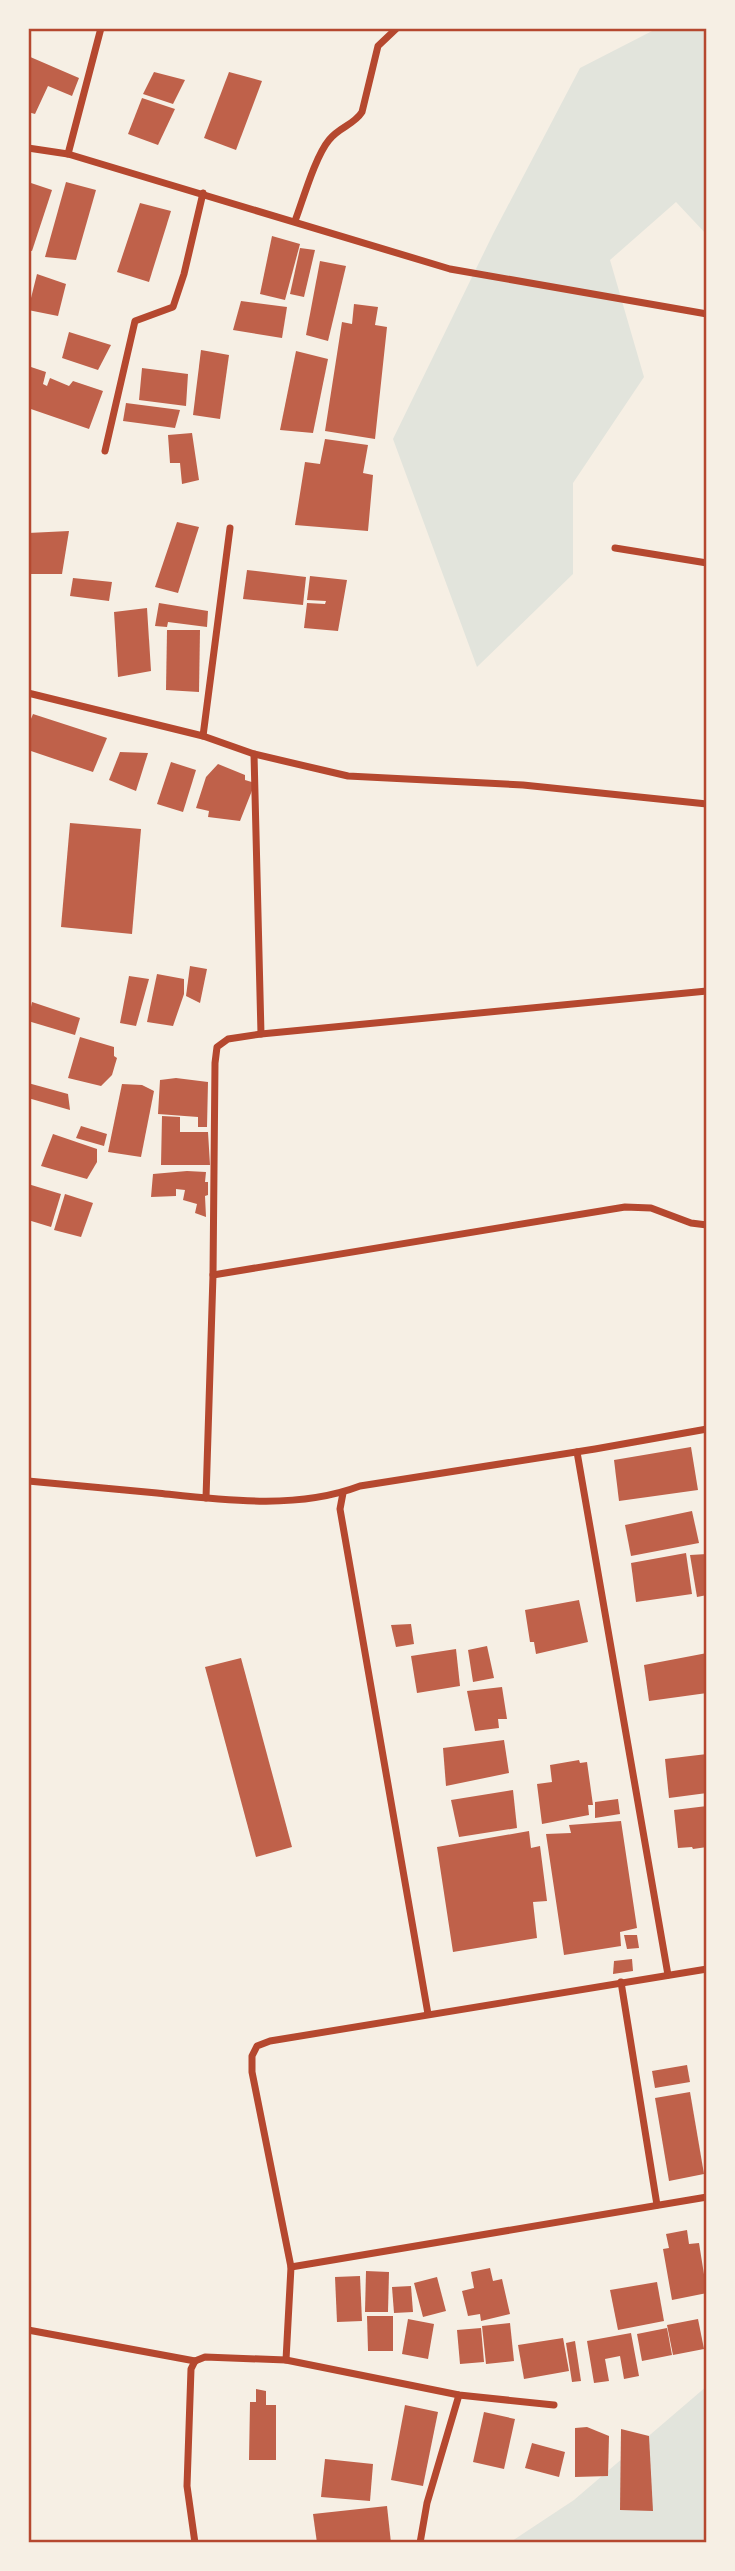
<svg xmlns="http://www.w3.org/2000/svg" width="735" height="2571" font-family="Figtree,sans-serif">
<rect width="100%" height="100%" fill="#f6efe4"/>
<!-- green -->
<g fill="#e2e4dc">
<path d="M658 28H707V235L676 202 610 260 644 377 573 483V574L477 667 393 439 493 234 580 68Z"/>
<path d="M707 2386V2543H509L574 2500Z"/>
</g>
<!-- building -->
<g fill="#bf614a">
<path d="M28 56 79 78 72 96 48 86 35 114 28 112Z"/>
<path d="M154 72 185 80 173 104 143 94Z"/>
<path d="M229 72 262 81 236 150 204 138Z"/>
<path d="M142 98 175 109 158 145 128 134Z"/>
<path d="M28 182 52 190 32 251 28 250Z"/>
<path d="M66 182 96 190 76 260 45 257Z"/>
<path d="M140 203 171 211 149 282 117 272Z"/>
<path d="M272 236 300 244 285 300 260 294Z"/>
<path d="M300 248 315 250 304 297 290 294Z"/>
<path d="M320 261 346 266 328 341 306 335Z"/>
<path d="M37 274 66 284 58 316 28 310Z"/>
<path d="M241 301 287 307 282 338 233 330Z"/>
<path d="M354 304 378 307 375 325 387 327 375 439 325 431 342 322 352 324Z"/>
<path d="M69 332 111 345 98 370 62 358Z"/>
<path d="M201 350 229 355 220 419 193 415Z"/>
<path d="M296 351 328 359 313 433 280 430Z"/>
<path d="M28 366 46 372 43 384 47 386 50 378 69 386 73 381 103 391 89 429 28 408Z"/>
<path d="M142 368 188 374 186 406 139 400Z"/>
<path d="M126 403 180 410 175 428 123 421Z"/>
<path d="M192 433 199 480 182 484 180 463H170L168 435Z"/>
<path d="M325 439 368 445 363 473 373 475 368 531 295 525 305 462 320 464Z"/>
<path d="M177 522 199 527 178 593 155 587Z"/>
<path d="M69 531 62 574H28V533Z"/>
<path d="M247 570 306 577 303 605 243 599Z"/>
<path d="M310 576 347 580 338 631 304 628 307 603 325 604 326 601 307 600Z"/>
<path d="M73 578 112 582 109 601 70 596Z"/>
<path d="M159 603 208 611 207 627 168 622 167 627 155 626Z"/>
<path d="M147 608 151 671 118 677 114 612Z"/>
<path d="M167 630H200L199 692 166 690Z"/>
<path d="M33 714 107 738 93 772 28 750V726Z"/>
<path d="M120 752 148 753 136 791 109 780Z"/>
<path d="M171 762 196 770 183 812 157 804Z"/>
<path d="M218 764 245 775V780L255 783 240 821 208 817 209 811 196 808 206 777Z"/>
<path d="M70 823 141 829 132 934 61 927Z"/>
<path d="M190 966 207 969 200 1003 186 996Z"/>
<path d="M157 974 184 979V994L173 1026 147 1022Z"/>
<path d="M129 976 149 979 136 1026 120 1023Z"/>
<path d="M32 1002 80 1018 75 1035 28 1021Z"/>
<path d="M80 1037 114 1047V1056L117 1058 112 1075 101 1086 68 1078Z"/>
<path d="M176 1078 208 1082 207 1127H198V1117L158 1114 160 1080Z"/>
<path d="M28 1083 68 1094 70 1110 28 1098Z"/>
<path d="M122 1084 142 1085 154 1091 141 1157 108 1152Z"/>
<path d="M162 1116 180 1117V1132H208L210 1165H161Z"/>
<path d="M81 1126 107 1134 104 1146 76 1138Z"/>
<path d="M53 1134 97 1149V1162L87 1179 41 1166Z"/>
<path d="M187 1171 206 1172 205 1182H208V1195L205 1196 206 1217 195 1213 197 1204 183 1200 185 1190 176 1189V1196L151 1197 153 1174Z"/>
<path d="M28 1184 61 1194 51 1227 28 1220Z"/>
<path d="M65 1194 93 1203 81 1237 54 1230Z"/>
<path d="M691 1447 698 1490 619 1501 614 1460Z"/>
<path d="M692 1511 699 1543 631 1556 625 1525Z"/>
<path d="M686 1553 692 1594 636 1602 631 1563Z"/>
<path d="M707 1554V1595L697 1597 690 1555Z"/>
<path d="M579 1600 588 1642 536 1654 534 1642H530L525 1610Z"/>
<path d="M411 1624 414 1644 396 1647 391 1625Z"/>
<path d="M487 1646 494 1678 473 1682 468 1650Z"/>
<path d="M456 1649 460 1686 417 1693 411 1656Z"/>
<path d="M707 1653V1693L649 1701 644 1665Z"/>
<path d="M241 1658 292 1847 256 1857 205 1667Z"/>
<path d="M502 1687 507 1719H498L499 1728 475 1731 467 1691Z"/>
<path d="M504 1740 509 1773 446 1786 443 1748Z"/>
<path d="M707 1754V1793L669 1798 665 1759Z"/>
<path d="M579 1760 580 1763 587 1762 593 1805H588L589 1815 542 1824 537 1784 552 1782 550 1765Z"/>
<path d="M513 1790 517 1828 459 1837 451 1800Z"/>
<path d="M618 1799 620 1814 595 1818V1802Z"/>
<path d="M707 1806V1847L693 1849 692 1847 678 1848 674 1810Z"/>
<path d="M621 1821 637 1928 620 1932 621 1946 564 1955 546 1834 571 1833 569 1825Z"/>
<path d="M529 1831 531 1848 540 1846 547 1901 533 1902 537 1938 453 1952 437 1847Z"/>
<path d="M624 1935H637L639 1948 627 1949Z"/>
<path d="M632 1959 633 1971 613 1974 614 1961Z"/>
<path d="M687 2065 690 2082 655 2088 652 2071Z"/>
<path d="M690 2092 704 2174 669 2181 655 2098Z"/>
<path d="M687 2230 689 2244 699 2243 707 2293 672 2300 663 2249 669 2248 666 2234Z"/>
<path d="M490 2268 493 2281 502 2279 510 2314 481 2321 480 2314 468 2316 462 2291 474 2288 471 2272Z"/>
<path d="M366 2271 389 2272 388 2312H365Z"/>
<path d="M360 2276 362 2321 337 2322 335 2277Z"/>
<path d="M437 2277 446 2311 423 2317 414 2283Z"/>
<path d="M657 2282 664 2321 618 2330 610 2290Z"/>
<path d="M411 2286 413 2312 394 2313 392 2287Z"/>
<path d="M367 2316H393V2351H368Z"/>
<path d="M408 2319 434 2324 428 2359 402 2354Z"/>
<path d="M698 2319 704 2349 673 2355 667 2325Z"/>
<path d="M510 2323 514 2361 486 2364 482 2326Z"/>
<path d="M481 2328 484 2362 460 2364 457 2330Z"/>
<path d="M667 2328 672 2355 642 2361 637 2334Z"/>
<path d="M631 2333 639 2376 624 2379 620 2356 605 2359 609 2381 594 2383 587 2341Z"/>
<path d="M563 2338 569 2371 524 2379 518 2345Z"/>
<path d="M575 2341 581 2381 572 2382 566 2343Z"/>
<path d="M256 2389 266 2391V2405H276V2460H249L250 2402H256Z"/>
<path d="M405 2405 438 2412 423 2486 391 2480Z"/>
<path d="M484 2412 515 2419 504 2469 473 2462Z"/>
<path d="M587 2427 609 2436 608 2476 575 2477V2428Z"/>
<path d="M621 2429 649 2436 653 2511 620 2510Z"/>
<path d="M532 2443 565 2452 559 2477 525 2468Z"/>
<path d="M325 2459 373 2464 370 2501 321 2497Z"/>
<path d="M387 2506 391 2543H317L313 2514Z"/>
</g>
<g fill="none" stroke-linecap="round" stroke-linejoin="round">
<!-- minor -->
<g stroke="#b5482f" stroke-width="7">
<path d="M28 148 68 154 450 269 707 314"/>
<path d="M68 154 101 28"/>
<path d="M295 221C303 200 315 157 329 140 339 127 354 125 362 112L378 46 397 28"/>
<path d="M105 451 135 321 173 307 184 274 203 193"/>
<path d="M615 548 707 563"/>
<path d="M28 693 203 736 254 754 348 776 523 785 707 804"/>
<path d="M203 736 230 528"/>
<path d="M254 754 261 1034"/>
<path d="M213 1275 625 1207 651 1208 691 1223 707 1225"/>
<path d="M577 1452 668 1975"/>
<path d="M28 1481C71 1485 114 1489 157 1493 223 1500 297 1510 360 1486L595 1449 707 1429"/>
<path d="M343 1493 340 1509 428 2014"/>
<path d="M206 1498 213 1275 215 1063 217 1047 228 1039 261 1034 707 991"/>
<path d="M621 1982 657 2205"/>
<path d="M291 2267 707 2197"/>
<path d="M28 2330 195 2361"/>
<path d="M286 2360 291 2267 252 2072V2056L257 2046 270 2041 707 1969"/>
<path d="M195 2543 187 2486 191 2369 195 2361 205 2357 286 2360 459 2395 554 2405"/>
<path d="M420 2543 427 2503 459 2395"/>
</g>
</g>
<!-- border -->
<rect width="735" height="2571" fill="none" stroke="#f6efe4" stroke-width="60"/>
<rect x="30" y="30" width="675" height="2511" fill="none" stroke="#b5482f" stroke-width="2.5"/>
</svg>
